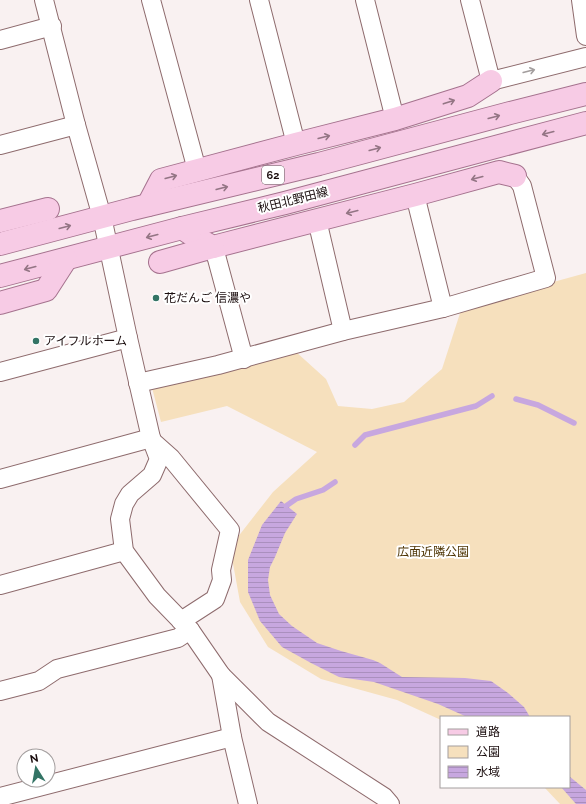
<svg xmlns="http://www.w3.org/2000/svg" width="586" height="804" font-family="Raleway,'Noto Sans JP',sans-serif">
<defs>
<pattern id="water-rules" width="6" height="5" patternUnits="userSpaceOnUse"><rect width="6" height="5" fill="#c7a7df"/><path d="M0 2.5h6" fill="none" stroke="#aa8fbe"/></pattern>
</defs>
<rect width="100%" height="100%" fill="#f9f1f1"/>
<!-- green -->
<path fill="#f6e0bd" d="M586 273V804H560L544 787H569V717H441V720L397 700 321 679 268 647 240 602 230 547 273 492 317 452 227 406 161 422 151 384 295 351 326 379 338 406 372 409 404 402 442 369 462 307Z"/>
<!-- water -->
<g fill="url(#water-rules)">
<path d="M281 501 297 514 285 533 275 557 270 567 268 580 270 595 279 614 292 626 317 643 341 651 373 660 380 663 402 677 465 678 491 681 508 693 524 707 530 717H467L438 704 374 682 339 677 311 663 282 647 260 621 248 592V560L262 525Z"/>
<path d="M569 776 586 790V804H576L561 787H569Z"/>
</g>
<g fill="none" stroke-linecap="round" stroke-linejoin="round">
<!-- stream -->
<g stroke="#c7a7df" stroke-width="5.5">
<path d="M516 399 538 405 574 423"/>
<path d="M355 445 365 435 476 406 492 396"/>
<path d="M286 506 296 499 323 490 335 482"/>
</g>
<defs>
<g id="street">
<path d="M44 0 76 125 102 217 128 338 151 438 159 459 152 475 130 494 124 504 120 519 124 551 157 596 190 630 221 675 268 722 384 797 390 804"/>
<path d="M151 0 197 170"/>
<path d="M259 0 296 144"/>
<path d="M365 0 395 119"/>
<path d="M470 0 491 81 586 57"/>
<path d="M581 0 586 36"/>
<path d="M0 40 52 26"/>
<path d="M0 145 76 125"/>
<path d="M415 195 443 308"/>
<path d="M317 220 343 331"/>
<path d="M213 247 217 259 244 359"/>
<path d="M0 372 128 338"/>
<path d="M138 383 218 365 343 331 443 308 546 278 522 186 515 176"/>
<path d="M153 442 171 458 230 530 221 570 222 580 215 599 181 621"/>
<path d="M0 479 151 438"/>
<path d="M0 585 124 551"/>
<path d="M221 675 232 737 248 804"/>
<path d="M0 691 39 681 57 669 178 638 190 630"/>
<path d="M0 797 232 737"/>
</g>
<g id="primary">
<path d="M148 205 161 180 296 144 395 119 468 96 491 81"/>
<path d="M0 221 48 209"/>
<path d="M182 228 200 240 213 247 415 195 499 172 515 176"/>
<path d="M0 244 132 209 319 164 510 113 586 94"/>
<path d="M160 262 213 247"/>
<path d="M0 276 182 228 285 203 586 123"/>
<path d="M0 303 46 290 66 259"/>
</g>
</defs>
<!-- street casing -->
<use href="#street" stroke="#8e6b6d" stroke-width="20"/>
<!-- primary casing -->
<use href="#primary" stroke="#a5728e" stroke-width="24"/>
<!-- street -->
<use href="#street" stroke="#fff" stroke-width="18"/>
<!-- primary -->
<use href="#primary" stroke="#f7cbe5" stroke-width="22"/>
</g>
<!-- one-way arrows -->
<defs><path id="oneway-shaft" d="M-6 0H5M1.5-3L5.5 0L1.5 3" fill="none" stroke-width="1.6" stroke-linecap="round" stroke-linejoin="round"/></defs>
<use stroke="#a39e9e" href="#oneway-shaft" transform="translate(529 71) rotate(-14)"/>
<g stroke="#937584">
<use href="#oneway-shaft" transform="translate(449 102) rotate(-18)"/>
<use href="#oneway-shaft" transform="translate(494 117) rotate(-15)"/>
<use href="#oneway-shaft" transform="translate(548 133) rotate(165)"/>
<use href="#oneway-shaft" transform="translate(324 137) rotate(-14)"/>
<use href="#oneway-shaft" transform="translate(375 149) rotate(-15)"/>
<use href="#oneway-shaft" transform="translate(171 177) rotate(-15)"/>
<use href="#oneway-shaft" transform="translate(477 178) rotate(165)"/>
<use href="#oneway-shaft" transform="translate(222 188) rotate(-14)"/>
<use href="#oneway-shaft" transform="translate(352 212) rotate(166)"/>
<use href="#oneway-shaft" transform="translate(65 227) rotate(-15)"/>
<use href="#oneway-shaft" transform="translate(152 236) rotate(165)"/>
<use href="#oneway-shaft" transform="translate(30 268) rotate(165)"/>
</g>
<!-- markers -->
<g fill="#337465" stroke="#fff" stroke-width="1.5">
<circle cx="156" cy="298" r="4"/>
<circle cx="36" cy="341" r="4"/>
</g>
<g text-anchor="middle" stroke-width="4" stroke-linejoin="round" paint-order="stroke">
<!-- shield labels -->
<rect fill="#fff" stroke="#5e5556" stroke-width="1" x="262" y="166" width="22" height="18" rx="3"/>
<g font-size="11" font-weight="bold" fill="#190c0d">
<text x="273" y="179">62</text>
</g>
<!-- street labels -->
<g font-size="12" fill="#190c0d" stroke="#fff">
<text transform="translate(293 200) rotate(-14)" y="4">秋田北野田線</text>
</g>
<!-- poi labels -->
<g font-size="12" fill="#190c0d" stroke="#fff" text-anchor="start">
<text x="164" y="302">花だんご 信濃や</text>
<text x="44" y="345">アイフルホーム</text>
</g>
<!-- park labels -->
<g font-size="12" fill="#4e3505" stroke="#fff">
<text x="433" y="556">広面近隣公園</text>
</g>
</g>
<!-- legend -->
<rect x="440" y="716" width="130" height="72" fill="#ffffff" stroke="#a39e9e"/>
<rect x="448" y="729" width="20" height="6" fill="#f7cbe5" stroke="#a39e9e"/>
<text x="476" y="736" font-size="12" fill="#190c0d">道路</text>
<rect x="448" y="746" width="20" height="12" fill="#f6e0bd" stroke="#a39e9e"/>
<text x="476" y="756" font-size="12" fill="#190c0d">公園</text>
<rect x="448" y="766" width="20" height="12" fill="url(#water-rules)" stroke="#a39e9e"/>
<text x="476" y="776" font-size="12" fill="#190c0d">水域</text>
<!-- north arrow -->
<g transform="translate(36 768) rotate(349)"><circle r="19" fill="#ffffff" stroke="#a39e9e"/>
<path d="M0-3L7 15L0 10L-7 15Z" fill="#337465"/>
<text y="-6" font-size="11" font-weight="bold" text-anchor="middle" fill="#190c0d">N</text>
</g>
</svg>
